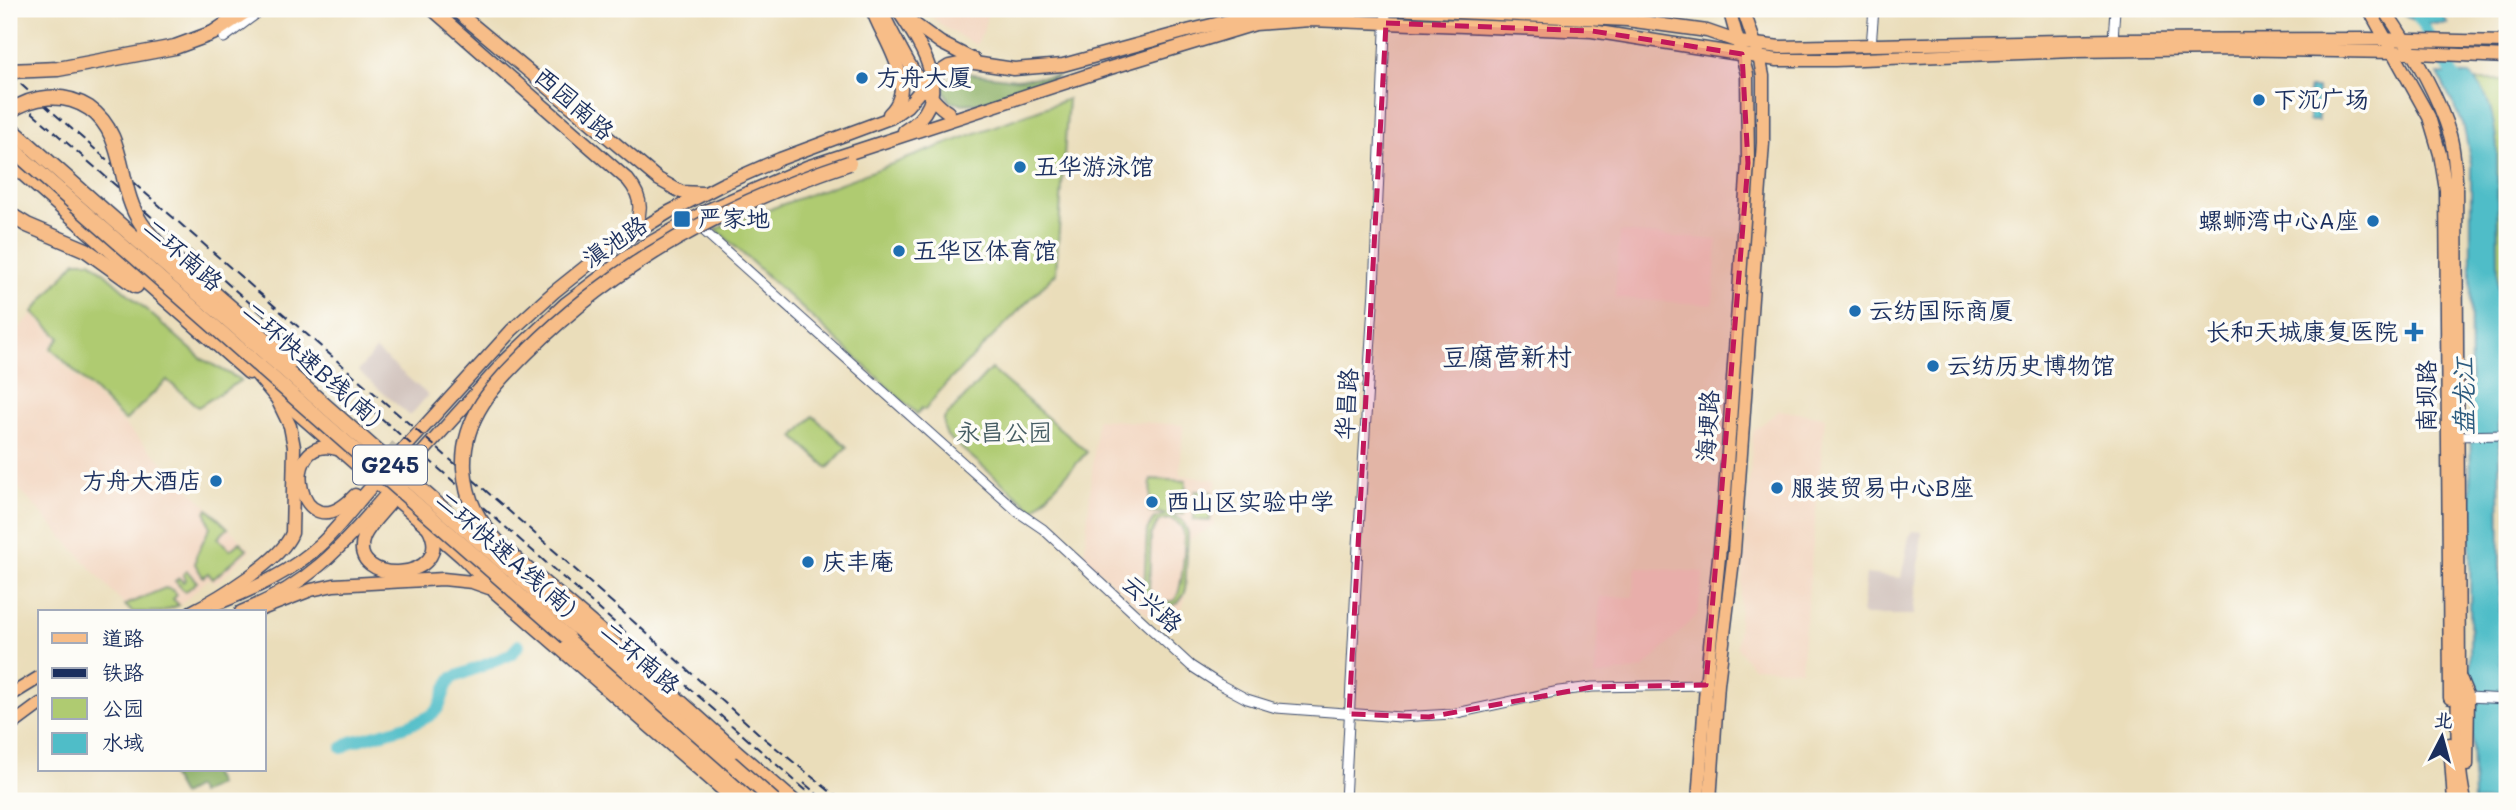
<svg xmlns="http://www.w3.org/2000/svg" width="2516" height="810" font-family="Mali,'LXGW WenKai TC',sans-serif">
<rect width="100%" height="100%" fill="#fdfcf7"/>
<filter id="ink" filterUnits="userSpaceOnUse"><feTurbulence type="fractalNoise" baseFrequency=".0143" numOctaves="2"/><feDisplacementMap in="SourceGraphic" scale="14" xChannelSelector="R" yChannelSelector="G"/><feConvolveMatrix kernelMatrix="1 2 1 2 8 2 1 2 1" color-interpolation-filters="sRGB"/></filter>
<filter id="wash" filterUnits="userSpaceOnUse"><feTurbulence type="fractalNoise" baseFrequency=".00686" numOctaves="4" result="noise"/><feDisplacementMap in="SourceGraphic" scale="28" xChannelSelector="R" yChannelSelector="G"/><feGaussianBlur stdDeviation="1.57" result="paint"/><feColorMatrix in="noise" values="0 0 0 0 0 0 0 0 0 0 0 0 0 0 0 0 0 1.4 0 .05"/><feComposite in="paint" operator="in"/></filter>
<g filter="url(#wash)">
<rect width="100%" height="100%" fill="#eaddba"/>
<!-- built -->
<g fill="#f2d4be">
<path d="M927 9H943L956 15H987L983 32 976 45 947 29 925 11Z"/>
<path d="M1620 232 1717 240 1713 305 1615 298Z"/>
<path d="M32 315 58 338 48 349 251 550 216 583 208 579 180 605 163 612H131L9 478V338Z"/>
<path d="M1780 410 1825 417 1801 670 1752 667 1737 647 1753 431Z"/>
<path d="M1097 419 1183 425 1180 475 1216 480 1214 525 1188 541 1185 599 1182 607 1161 627 1084 557Z"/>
<path d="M1636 567 1704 572 1698 614 1643 669 1595 676 1600 597H1633Z"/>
</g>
<!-- industrial -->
<g fill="#cfc0ba">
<path d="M376 350 428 395 410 416 358 371Z"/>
<path d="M1913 531 1922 532 1914 615H1862L1866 574 1901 578 1909 537Z"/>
</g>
<!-- green -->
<g fill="#afcb71" stroke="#657d68" stroke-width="2" fill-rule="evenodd">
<path d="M2475 80H2505L2507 89V292L2498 291 2497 147 2494 124Z"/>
<path d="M1068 99 1056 273 943 387 925 410 922 408 917 414 716 229Z"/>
<path d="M76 261H91L202 359 241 380 198 407 167 380 125 421 51 348 60 338 33 312Z"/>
<path d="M991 369 1087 452 1034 510 947 436 944 428V419Z"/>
<path d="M813 416 847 447 828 468 794 437Z"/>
<path d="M1151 479 1186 481 1184 514H1170L1183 521 1188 533 1185 593 1178 603 1166 608 1151 604 1144 590 1147 530 1154 519 1167 514 1149 512ZM1168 519C1174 520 1179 522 1182 528 1187 539 1182 591 1175 600L1163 604 1153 598 1149 589 1151 534 1159 521Z"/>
<path d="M1195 491 1212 492 1210 521 1194 520Z"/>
<path d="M208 509 228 528 218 538 230 550 240 542 247 549 213 579 208 573 203 577 195 564 196 556 210 527 206 512Z"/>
<path d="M187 571 197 582 185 592 175 581 179 578 183 582 186 579 183 574Z"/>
<path d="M165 588 172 590 177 595 173 599 179 605 161 612H132L125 605Z"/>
</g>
<!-- forest -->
<g fill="#8baf63" stroke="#536f60" stroke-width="2">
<path d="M965 73 1016 79 1057 76V77C1029 87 976 112 949 101L944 90 946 82 957 74Z"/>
<path d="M168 770H210L218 784 200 794 196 787 182 795Z"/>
</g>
<!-- water -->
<g fill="#4fbdc8" stroke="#357693" stroke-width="2">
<path d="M2400 9H2439L2448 24C2429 23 2412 26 2400 9Z"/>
<path d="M2438 74 2470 75C2491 92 2494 122 2497 147L2501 711 2498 801H2474L2470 680 2471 163 2463 123Z"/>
<path d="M2309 88H2317L2318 121H2309Z"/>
</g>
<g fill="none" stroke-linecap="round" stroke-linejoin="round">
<!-- canal -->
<path stroke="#4fbdc8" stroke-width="7" d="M2273 9 2299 12 2306 9"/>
<!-- river -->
<g stroke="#4fbdc8" stroke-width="12">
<path d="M2413 9 2460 86"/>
<path d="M342 748 351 742C370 736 429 724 438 708 444 698 444 687 452 678L510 655 519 645"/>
</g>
</g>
</g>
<g filter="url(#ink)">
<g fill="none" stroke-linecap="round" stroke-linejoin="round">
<!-- major-tunnel -->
<g stroke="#c1baa8" stroke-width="12" stroke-dasharray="12 6" stroke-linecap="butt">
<path d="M366 482 397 445"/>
<path d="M405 486 422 466"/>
</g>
<defs>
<g id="minor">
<path d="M224 38 263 9"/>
<path d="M2113 40 2115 9"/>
<path d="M1871 46 1874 9"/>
<path d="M698 223 705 232 1018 512 1043 529 1191 666 1219 684 1247 699 1276 708 1400 717 1452 714 1559 691 1592 687 1706 685"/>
<path d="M2454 436 2507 435"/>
<path d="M2468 697 2507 699"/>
<path d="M1345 801 1358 546 1374 289 1386 9"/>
</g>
<g id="major">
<path d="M432 9 628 180C643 198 644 216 628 234"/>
<path d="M454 9 658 179 681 192 702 193"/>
<path d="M872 9C883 41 920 85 889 114"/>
<path d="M880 9C895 36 922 97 948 112"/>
<path d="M897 9C923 48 958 99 904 131"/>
<path d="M1393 9 1627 20 1707 31 1739 42 1780 47 2113 40 2368 39 2507 42"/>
<path d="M2369 9 2429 117 2440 154 2446 190 2450 698"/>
<path d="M2384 9C2410 47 2437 91 2450 135 2454 149 2455 164 2456 179L2459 676C2456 718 2456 760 2465 801"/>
<path d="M909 20 941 43 974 60"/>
<path d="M279 397 462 557 495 591"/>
<path d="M337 449C277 431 297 557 355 495"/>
<path d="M403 450 512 330 554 292 604 252 669 212 723 184 780 159 890 118 907 106 933 76 949 66 968 62 1014 69 1063 65 1191 30 1279 9"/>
<path d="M415 461 504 362 565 304 632 253 708 210 807 167 1110 68 1255 24 1310 20 1592 31 1777 60H1835L2074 51 2224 49 2394 52 2507 57"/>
<path d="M391 502C382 513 370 524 364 537 345 587 459 583 428 527"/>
<path d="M216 604C254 589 291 572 321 544 340 526 355 505 372 486"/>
<path d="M191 612C217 599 282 560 292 533L294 447 290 426 277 399 247 363"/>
<path d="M241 612C308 585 339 550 385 496"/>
<path d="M254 612 311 590 334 585 443 579 472 582 489 588"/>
<path d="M2461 680 2468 697 2467 765"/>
<path d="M9 696 40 677"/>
<path d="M9 727 40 704"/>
<path d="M2450 744 2454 801"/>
<path d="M1698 801 1706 685 1724 508 1748 163 1747 74 1729 9"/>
<path d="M1710 801 1718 684 1734 552 1763 143V76L1759 56 1743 9"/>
</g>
<g id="highway">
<path d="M9 71 58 69 175 47 213 33 249 9"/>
<path d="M9 161 249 372"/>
<path d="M9 214 27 225 86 250 136 286"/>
<path d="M495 591 737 801"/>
<path d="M567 637 752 801"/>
<path d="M734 750 793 801"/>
</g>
</defs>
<!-- minor casing -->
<use href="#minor" stroke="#3a496c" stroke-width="11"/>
<!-- major casing -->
<use href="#major" stroke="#3a496c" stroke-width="15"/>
<!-- highway casing -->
<use href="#highway" stroke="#3a496c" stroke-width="17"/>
<!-- minor -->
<use href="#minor" stroke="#fff" stroke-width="9"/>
<!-- major -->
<use href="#major" stroke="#f7bd88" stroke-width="12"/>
<!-- highway -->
<use href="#highway" stroke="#f7bd88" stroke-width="14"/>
<!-- rail -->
<g stroke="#1b2f5e" stroke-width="2" stroke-dasharray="10 5" stroke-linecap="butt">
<path d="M9 74 541 539 765 739 842 801"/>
<path d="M9 92 809 793"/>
<path d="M804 783 825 801"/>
</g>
<defs>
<g id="highway-bridge">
<path d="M9 112C33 95 64 92 89 108 127 134 117 188 141 223 155 244 176 260 194 276 227 304 260 332 289 363"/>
<path d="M9 127 774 801"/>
<path d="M9 146 567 637"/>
<path d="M734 750C676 698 618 646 559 596 530 571 491 544 474 509 468 497 465 482 464 468 462 417 494 385 527 352 618 261 728 203 849 163"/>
</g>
</defs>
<!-- highway-bridge casing -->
<use href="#highway-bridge" stroke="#3a496c" stroke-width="17" stroke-linecap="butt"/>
<!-- highway-bridge -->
<use href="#highway-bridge" stroke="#f7bd88" stroke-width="14"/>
</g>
</g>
<!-- marked area -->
<path fill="#c2185b" fill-opacity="0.2" stroke="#c2185b" stroke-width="5" stroke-dasharray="14 9" stroke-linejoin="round" d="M1386 23 1592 31 1742 54 1748 163 1706 685 1592 687 1429 717 1349 714Z"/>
<!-- markers -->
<g fill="#1f6fb2" stroke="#fdfcf7" stroke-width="2.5">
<circle cx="862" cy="78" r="7"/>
<circle cx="2259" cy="100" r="7"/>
<circle cx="1020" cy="167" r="7"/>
<rect x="673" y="210" width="18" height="18" rx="3.5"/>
<circle cx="2373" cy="221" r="7"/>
<circle cx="899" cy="251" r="7"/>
<circle cx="1855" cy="311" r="7"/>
<path d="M2410.5 321.5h7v7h7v7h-7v7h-7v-7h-7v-7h7z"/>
<circle cx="1933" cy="366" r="7"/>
<circle cx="216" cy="481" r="7"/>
<circle cx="1777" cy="488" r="7"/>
<circle cx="1152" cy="502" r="7"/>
<circle cx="808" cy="562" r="7"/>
</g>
<g text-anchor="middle" stroke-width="7" stroke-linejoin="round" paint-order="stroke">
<!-- shield labels -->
<rect fill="#fdfcf7" stroke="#5f6c8c" stroke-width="2" x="353" y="445.5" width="74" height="39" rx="5"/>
<g font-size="23" font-weight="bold" fill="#1b2f5e">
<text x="390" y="473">G245</text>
</g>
<!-- poi labels -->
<g font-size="24" fill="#1b2f5e" stroke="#fdfcf7" text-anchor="start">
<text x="876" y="86">方舟大厦</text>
<text x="2273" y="108">下沉广场</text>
<text x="1034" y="175">五华游泳馆</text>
<text x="698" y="227">严家地</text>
<text x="2359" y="229" text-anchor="end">螺蛳湾中心A座</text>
<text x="913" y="259">五华区体育馆</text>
<text x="1869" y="319">云纺国际商厦</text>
<text x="2398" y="340" text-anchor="end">长和天城康复医院</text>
<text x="1947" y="374">云纺历史博物馆</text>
<text x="202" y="489" text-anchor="end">方舟大酒店</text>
<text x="1791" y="496">服装贸易中心B座</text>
<text x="1166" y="510">西山区实验中学</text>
<text x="822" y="570">庆丰庵</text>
</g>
<!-- street labels -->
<g font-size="24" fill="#1b2f5e" stroke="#fdfcf7">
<text transform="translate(574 104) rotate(41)" y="8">西园南路</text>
<text transform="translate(615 242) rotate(-34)" y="8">滇池路</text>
<text transform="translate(183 255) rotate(41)" y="8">二环南路</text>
<text transform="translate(312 364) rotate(41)" y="8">二环快速B线(南)</text>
<text transform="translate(2427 396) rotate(-90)" y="8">南坝路</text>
<text transform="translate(1347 404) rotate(-86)" y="8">华昌路</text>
<text transform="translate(1708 426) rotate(-86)" y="8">海埂路</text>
<text transform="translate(506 554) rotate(41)" y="8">二环快速A线(南)</text>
<text transform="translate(1152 604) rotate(43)" y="8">云兴路</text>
<text transform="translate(640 658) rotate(41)" y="8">二环南路</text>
</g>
<!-- park labels -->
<g font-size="24" fill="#475e64" stroke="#fdfcf7">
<text x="1004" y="441">永昌公园</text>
</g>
<!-- neighbourhood labels -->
<g font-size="26" fill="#1b2f5e" stroke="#fdfcf7">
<text x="1507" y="366">豆腐营新村</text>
</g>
<!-- water labels -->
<g font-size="26" font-style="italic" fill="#2b5a7e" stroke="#fdfcf7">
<text transform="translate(2464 396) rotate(-90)" y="9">盘龙江</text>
</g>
</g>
<!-- margin -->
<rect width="2516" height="810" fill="none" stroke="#fdfcf7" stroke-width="35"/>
<!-- legend -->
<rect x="38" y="610" width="228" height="161" fill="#fdfcf7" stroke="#a3aaba" stroke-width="2"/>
<rect x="52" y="633" width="35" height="10" fill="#f7bd88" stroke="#a3aaba" stroke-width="2"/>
<text x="102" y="646" font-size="21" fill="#1b2f5e">道路</text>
<rect x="52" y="668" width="35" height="10" fill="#1b2f5e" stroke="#a3aaba" stroke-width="2"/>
<text x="102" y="680" font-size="21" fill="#1b2f5e">铁路</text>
<rect x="52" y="698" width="35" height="21" fill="#afcb71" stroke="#a3aaba" stroke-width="2"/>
<text x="102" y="716" font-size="21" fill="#1b2f5e">公园</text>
<rect x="52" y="733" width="35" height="21" fill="#4fbdc8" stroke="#a3aaba" stroke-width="2"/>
<text x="102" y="750" font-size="21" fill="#1b2f5e">水域</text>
<!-- north arrow -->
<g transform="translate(2442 737) rotate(6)" stroke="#fdfcf7" stroke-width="5" paint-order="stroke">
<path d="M0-5L12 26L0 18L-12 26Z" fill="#1b2f5e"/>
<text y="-10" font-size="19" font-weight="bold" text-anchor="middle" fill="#1b2f5e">北</text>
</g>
</svg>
